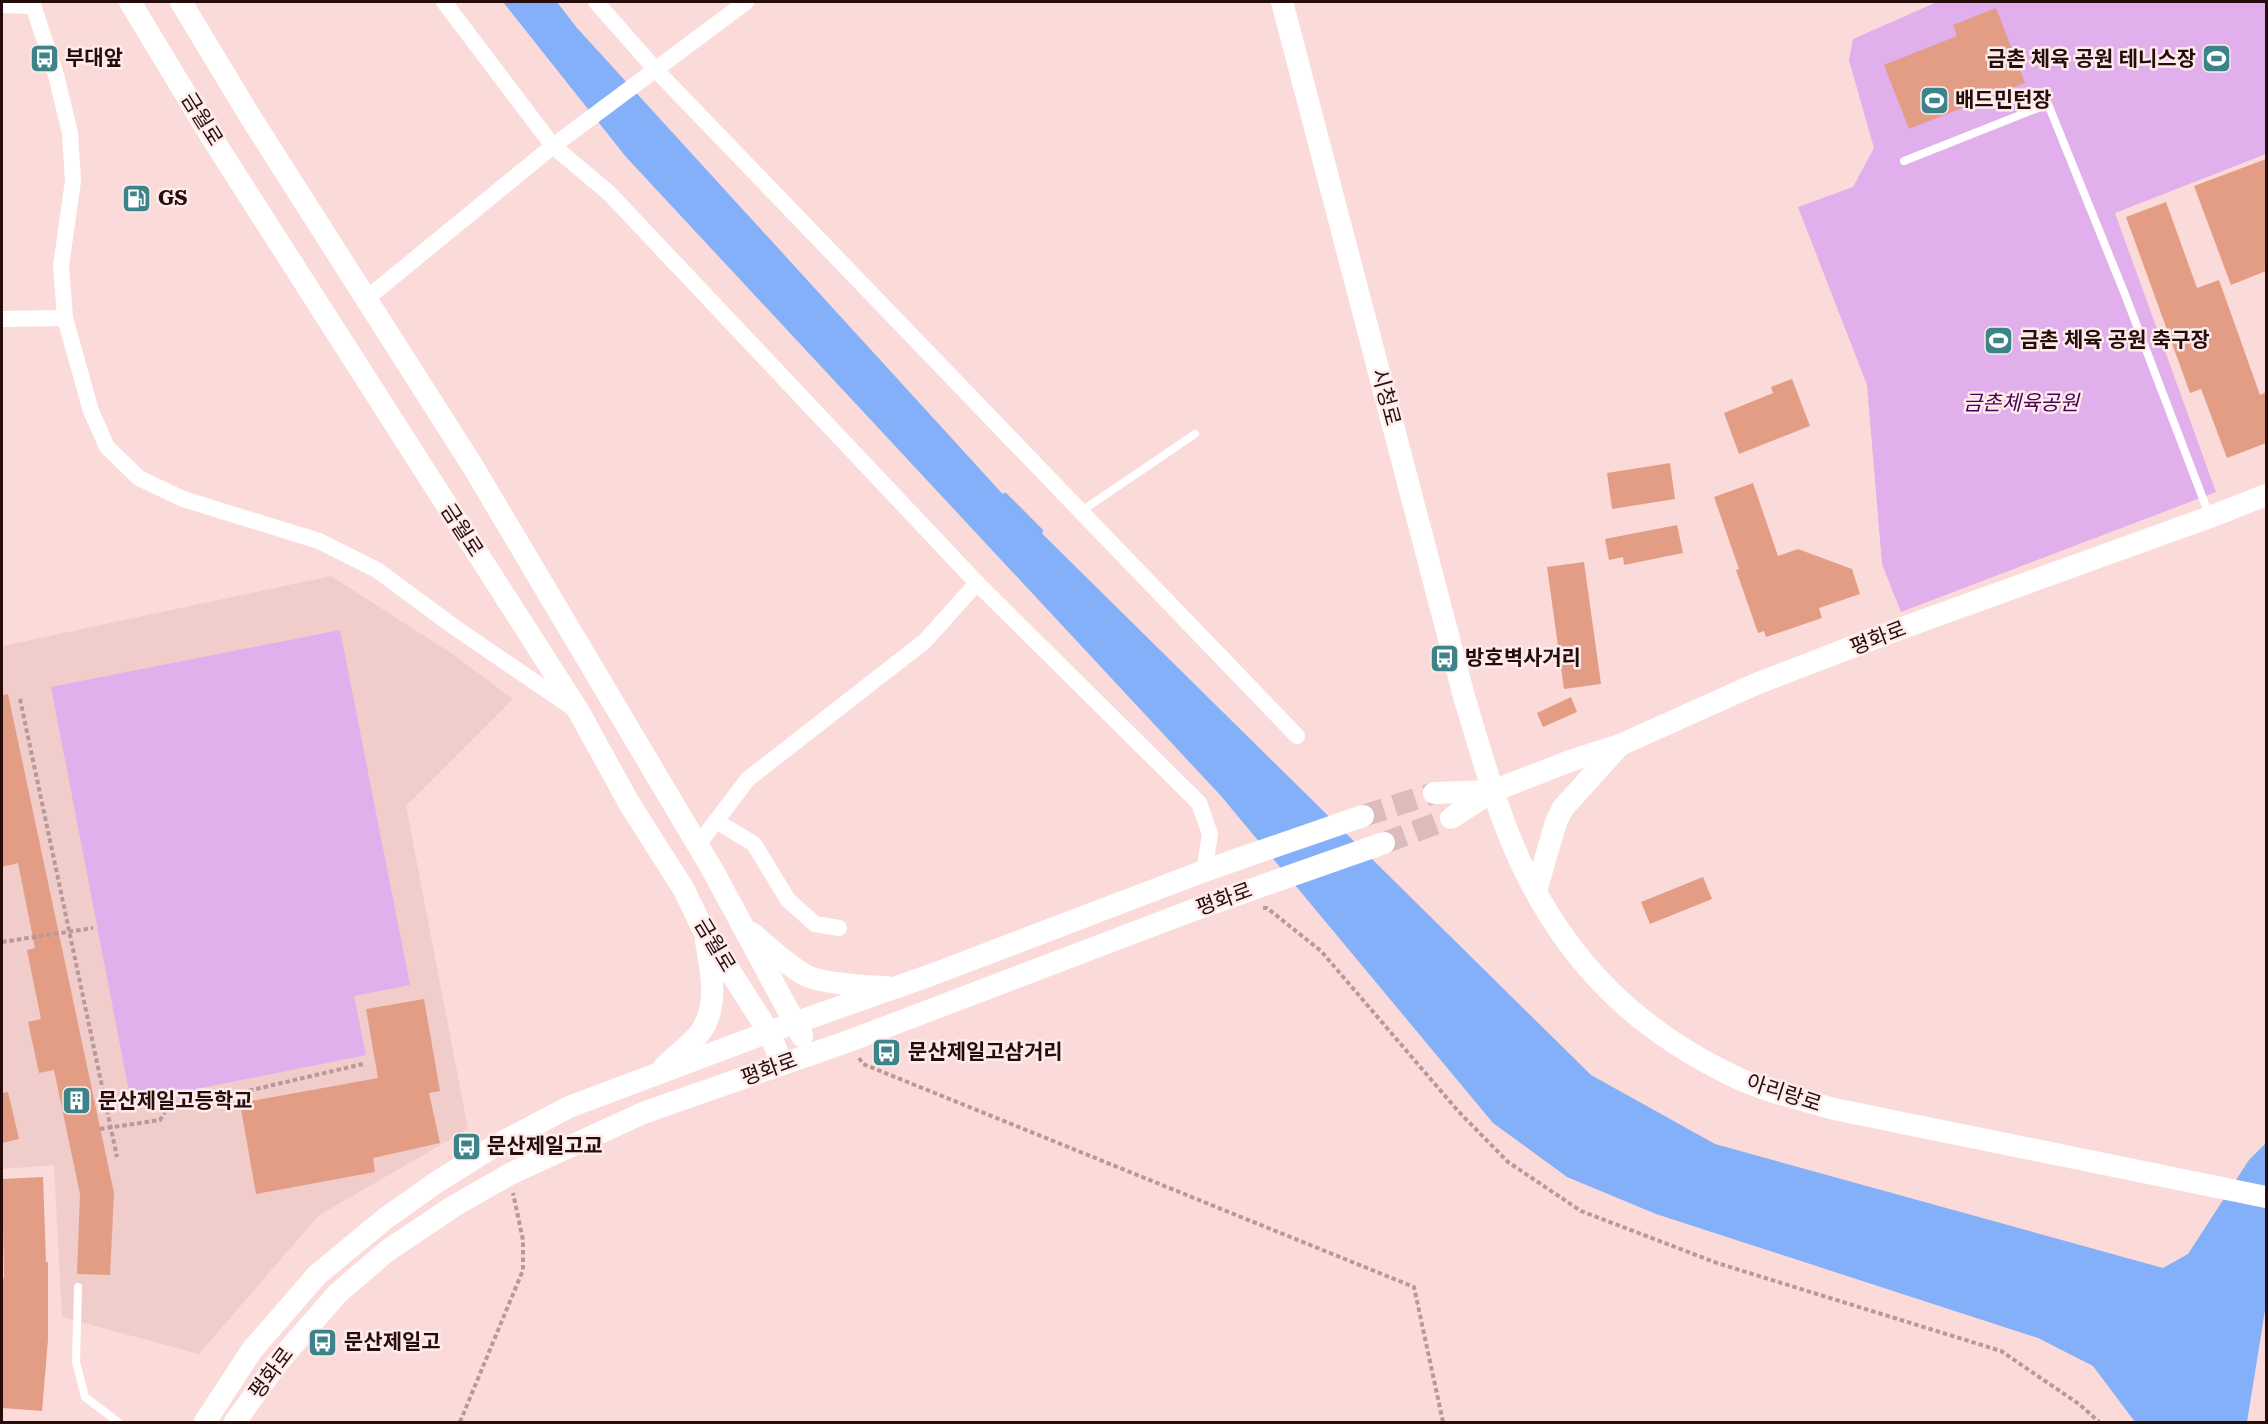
<svg xmlns="http://www.w3.org/2000/svg" width="2268" height="1424" font-family="'Roboto Serif','Noto Sans KR',serif">
<rect width="100%" height="100%" fill="#fbdbd9"/>
<!-- built -->
<path fill="#f0cccb" d="M331 576 454 655 513 699 406 806 468 1129 318 1216 199 1354 62 1317 54 1165 2 1169V646Z"/>
<!-- green -->
<g fill="#e1afeb">
<path d="M1937 2H2266V154L2115 213 2216 492 1901 612 1882 564 1867 385 1798 207 1853 187 1874 148 1849 60 1853 39Z"/>
<path d="M340 630 410 985 354 996 366 1055 131 1102 51 687Z"/>
</g>
<!-- water -->
<path fill="#84aff9" d="M503 2H557L577 28 1009 501 1591 1075 1715 1144 2163 1268 2188 1254 2249 1160 2266 1143V1304L2247 1422H2135L2093 1366 2038 1338 1656 1214 1567 1177 1493 1123 1221 796 626 157Z"/>
<g fill="none" stroke-linecap="round" stroke-linejoin="round">
<!-- stream -->
<path stroke="#84aff9" stroke-width="6" d="M1005 496 1040 531"/>
</g>
<!-- building -->
<g fill="#e39d84">
<path d="M1996 8 2025 83 1909 129 1884 65 1957 36 1953 25Z"/>
<path d="M2266 159V271L2231 285 2194 186Z"/>
<path d="M2166 202 2197 288 2219 280 2260 395 2266 392V443L2227 458 2201 389 2190 393 2126 217Z"/>
<path d="M1792 379 1810 426 1739 454 1724 413 1773 393 1771 387Z"/>
<path d="M1670 463 1675 499 1612 509 1607 473Z"/>
<path d="M1753 483 1778 556 1798 549 1852 569 1860 594 1819 608 1822 618 1766 637 1764 631 1758 633 1736 570 1739 569 1714 497Z"/>
<path d="M1677 525 1683 553 1624 565 1623 557 1609 560 1605 539Z"/>
<path d="M1584 562 1601 684 1564 689 1547 567Z"/>
<path d="M8 694 114 1193 110 1275 77 1274 80 1194 54 1070 39 1073 28 1022 41 1019 27 950 35 948 18 863 2 867V695Z"/>
<path d="M1571 697 1577 712 1543 727 1537 713Z"/>
<path d="M1703 877 1712 899 1650 924 1641 902Z"/>
<path d="M424 999 440 1091 429 1093 440 1143 373 1158 375 1172 256 1194 240 1103 378 1078 366 1009Z"/>
<path d="M8 1092 19 1139 2 1143V1093Z"/>
<path d="M43 1177 46 1262H48V1340L42 1411 2 1408V1278H4L2 1179Z"/>
</g>
<g fill="none" stroke-linecap="round" stroke-linejoin="round">
<!-- secondary-tunnel -->
<g stroke="#dbbcba" stroke-width="22" stroke-dasharray="22 11" stroke-linecap="butt">
<path d="M1363 816 1434 793"/>
<path d="M1384 843 1451 818"/>
</g>
<!-- path -->
<g stroke="#b89998" stroke-width="4" stroke-dasharray="4.5 3" stroke-linecap="butt">
<path d="M20 699 117 1157"/>
<path d="M1263 908H1267L1321 951 1458 1111 1508 1162 1581 1211 1717 1263 2001 1351 2079 1404 2099 1422"/>
<path d="M2 942 93 928"/>
<path d="M859 1058 863 1064 1414 1287 1443 1422"/>
<path d="M100 1129 160 1120 166 1110 363 1064"/>
<path d="M460 1422 523 1270V1240L513 1193"/>
</g>
<!-- lane -->
<g stroke="#fff" stroke-width="8">
<path d="M1904 161 2048 104 2124 292 2210 517"/>
<path d="M1080 512 1195 434"/>
<path d="M78 1287 76 1362 85 1397 118 1422"/>
</g>
<!-- street -->
<g stroke="#fff" stroke-width="16">
<path d="M32 2 56 75 70 133 73 181 61 266 65 318 91 411 107 447 139 478 183 499 319 541 377 570 457 629 573 708"/>
<path d="M444 2 553 146 609 193 977 583 1199 803 1210 834 1204 871"/>
<path d="M596 2 656 70 1297 736"/>
<path d="M2 5 33 6"/>
<path d="M366 299 553 146 746 2"/>
<path d="M2 319 65 318"/>
<path d="M716 821 754 844 788 900 815 924 839 928"/>
<path d="M697 846 748 779 925 641 977 583"/>
</g>
<!-- secondary -->
<g stroke="#fff" stroke-width="22">
<path d="M130 2 214 141 579 712 629 803 683 888 704 931 769 1032 782 1064"/>
<path d="M181 2 251 118 472 465 712 869 802 1036"/>
<path d="M1282 2 1465 700C1482 755 1497 812 1521 863 1567 961 1634 1028 1731 1075 1763 1091 1800 1099 1834 1109L2266 1197"/>
<path d="M1434 793 1493 791"/>
<path d="M1451 818 1493 791 1570 761 1620 745 1756 684 1891 632 2210 517 2266 495"/>
<path d="M1536 891 1556 822 1563 808 1620 745"/>
<path d="M752 933C769 948 787 965 807 976 823 983 867 987 886 987"/>
<path d="M664 1067C675 1056 689 1046 699 1034 720 1008 711 971 706 941"/>
<path d="M205 1422 252 1350 317 1275 386 1218 437 1182 493 1147 569 1107 769 1032 931 975 1204 871 1363 816"/>
<path d="M235 1422 278 1362 338 1293 387 1251 454 1206 510 1174 643 1113 849 1041 1196 909 1384 843"/>
</g>
</g>
<!-- icons -->
<defs>
<symbol id="bus-square" viewBox="-11 -11 22 22"><rect x="-9" y="-9" width="18" height="18" rx="4" fill="#3c8489" stroke="#fdeceb"/><path d="M-5-6H5V4H4V6H2V4H-2V6H-4V4H-5ZM-3.5-4V0h7V-4ZM-3.5 1.2v1.5H-2V1.2ZM2 1.2v1.5H3.5V1.2Z" fill="#fff"/></symbol>
<symbol id="stadium-square" viewBox="-11 -11 22 22"><rect x="-9" y="-9" width="18" height="18" rx="4" fill="#3c8489" stroke="#fdeceb"/><path d="M0-5a6.5 5 0 1 0 0 10a6.5 5 0 1 0 0-10ZM-3.5-1.8h7v3.6h-7Z" fill="#fff"/></symbol>
<symbol id="fuel-square" viewBox="-11 -11 22 22"><rect x="-9" y="-9" width="18" height="18" rx="4" fill="#3c8489" stroke="#fdeceb"/><path d="M-5.5-6h7V0h2V4h1.3V-2.5L3-4.5l.8-.8L6-3V5H2.5V1h-1V6h-7ZM-4.2-4.7v3.2H.2V-4.7Z" fill="#fff"/></symbol>
<symbol id="building-square" viewBox="-11 -11 22 22"><rect x="-9" y="-9" width="18" height="18" rx="4" fill="#3c8489" stroke="#fdeceb"/><path d="M-4-6H4V6H1V3H-1V6H-4ZM-2.5-4.3h1.7v1.8h-1.7ZM.8-4.3h1.7v1.8H.8ZM-2.5-1h1.7V.8h-1.7ZM.8-1h1.7V.8H.8Z" fill="#fff"/></symbol>
</defs>
<g fill-rule="evenodd">
<use href="#bus-square" x="28" y="42" width="33" height="33"/>
<use href="#stadium-square" x="2200" y="42" width="33" height="33"/>
<use href="#stadium-square" x="1918" y="84" width="33" height="33"/>
<use href="#fuel-square" x="120" y="182" width="33" height="33"/>
<use href="#stadium-square" x="1982" y="324" width="33" height="33"/>
<use href="#bus-square" x="1428" y="642" width="33" height="33"/>
<use href="#bus-square" x="870" y="1036" width="33" height="33"/>
<use href="#building-square" x="60" y="1084" width="33" height="33"/>
<use href="#bus-square" x="450" y="1130" width="33" height="33"/>
<use href="#bus-square" x="306" y="1326" width="33" height="33"/>
</g>
<g text-anchor="middle" stroke-width="5" stroke-linejoin="round" paint-order="stroke">
<!-- poi labels -->
<g font-size="21" font-weight="bold" fill="#270c0c" stroke="#fdeceb" text-anchor="start">
<text x="65" y="65">부대앞</text>
<text x="2196" y="66" text-anchor="end">금촌 체육 공원 테니스장</text>
<text x="1955" y="107">배드민턴장</text>
<text x="158" y="205">GS</text>
<text x="2020" y="347">금촌 체육 공원 축구장</text>
<text x="1465" y="665">방호벽사거리</text>
<text x="908" y="1059">문산제일고삼거리</text>
<text x="98" y="1108">문산제일고등학교</text>
<text x="487" y="1153">문산제일고교</text>
<text x="344" y="1349">문산제일고</text>
</g>
<!-- street labels -->
<g font-size="21" fill="#270c0c" stroke="#fdeceb">
<text transform="translate(202 119) rotate(58)" y="7">금월로</text>
<text transform="translate(1386 397) rotate(75)" y="7">시청로</text>
<text transform="translate(462 530) rotate(57)" y="7">금월로</text>
<text transform="translate(1878 638) rotate(-21)" y="7">평화로</text>
<text transform="translate(1224 899) rotate(-20)" y="7">평화로</text>
<text transform="translate(715 945) rotate(59)" y="7">금월로</text>
<text transform="translate(769 1069) rotate(-20)" y="7">평화로</text>
<text transform="translate(1784 1093) rotate(18)" y="7">아리랑로</text>
<text transform="translate(271 1373) rotate(-53)" y="7">평화로</text>
</g>
<!-- park labels -->
<g font-size="21" font-style="italic" fill="#4a0056" stroke="#fdeceb">
<text x="2021" y="410">금촌체육공원</text>
</g>
</g>
<!-- border -->
<rect width="2268" height="1424" fill="none" stroke="#270c0c" stroke-width="6"/>
</svg>
